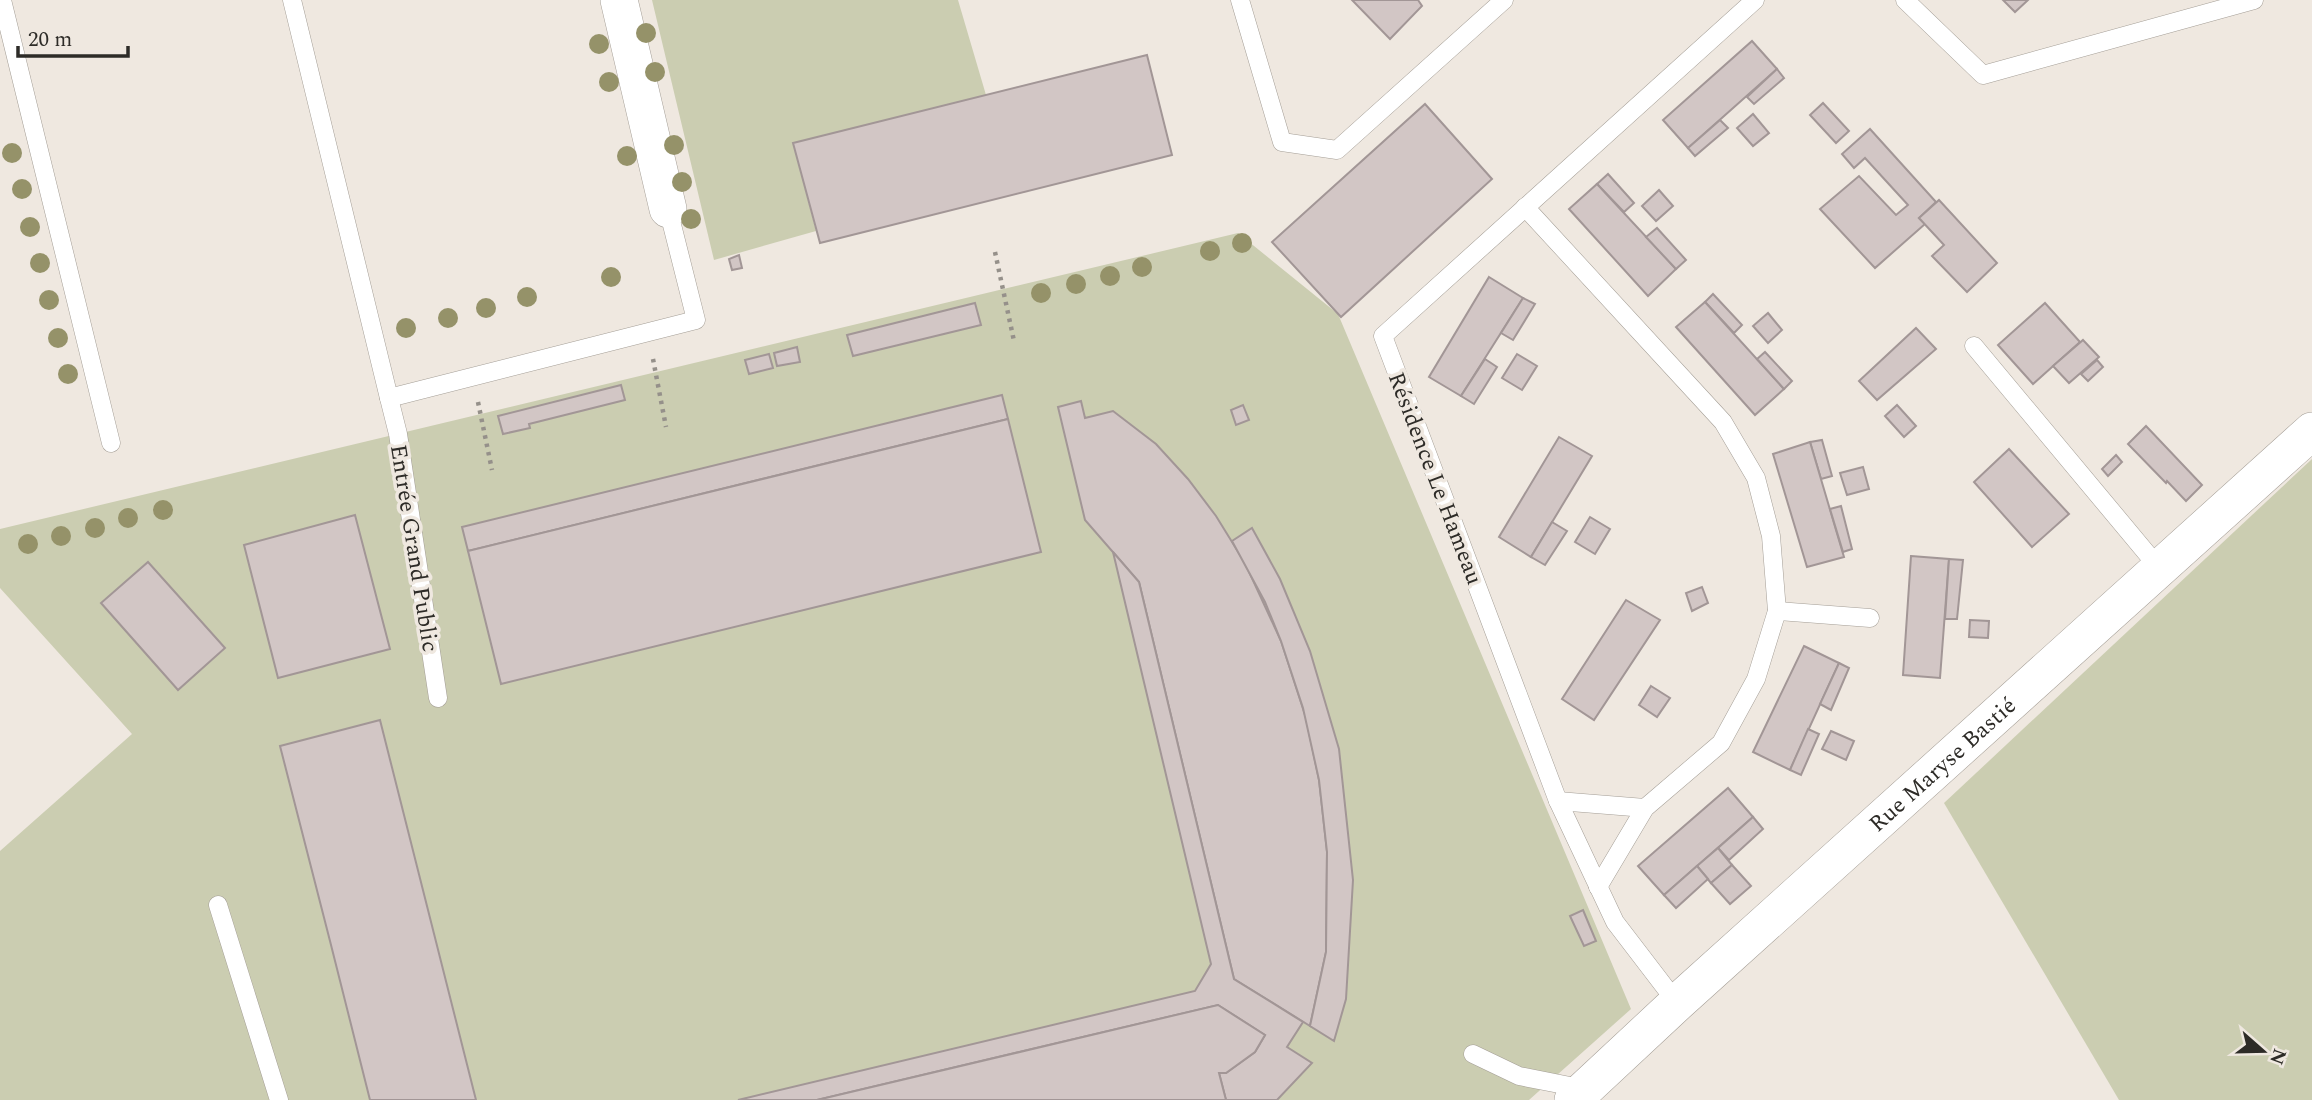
<svg xmlns="http://www.w3.org/2000/svg" width="2312" height="1100" font-family="Spectral,serif">
<rect width="100%" height="100%" fill="#efe8e0"/>
<!-- green -->
<g fill="#cbcdb1">
<path d="M652 0H958L986 95 793 143 816 231 714 260Z"/>
<path d="M1238 233 1338 314 1631 1009 1529 1100H0V851L132 734 0 588V529Z"/>
<path d="M2312 459V1100H2119L1944 803Z"/>
</g>
<!-- building -->
<g fill="#d2c6c5" stroke="#a29696" stroke-width="2">
<path d="M1352 0H1418L1422 6 1390 39Z"/>
<path d="M2003 0H2028L2015 12Z"/>
<path d="M1752 41 1777 69 1688 148 1663 120Z"/>
<path d="M1147 55 1172 155 820 243 793 143Z"/>
<path d="M1777 69 1784 78 1754 104 1747 97Z"/>
<path d="M1823 103 1849 131 1836 143 1810 115Z"/>
<path d="M1425 104 1492 179 1341 317 1272 242Z"/>
<path d="M1753 114 1769 133 1753 146 1737 128Z"/>
<path d="M1720 120 1728 128 1695 156 1688 148Z"/>
<path d="M1870 129 1936 202 1919 218 1925 224 1875 268 1820 209 1859 176 1896 215 1908 205 1865 158 1854 168 1842 154Z"/>
<path d="M1608 174 1634 203 1624 212 1597 184Z"/>
<path d="M1597 184 1676 269 1648 296 1569 209Z"/>
<path d="M1659 190 1673 206 1656 221 1642 206Z"/>
<path d="M1939 200 1997 263 1967 292 1932 256 1944 245 1919 218Z"/>
<path d="M1657 228 1686 260 1676 269 1646 237Z"/>
<path d="M739 255 742 268 732 270 729 259Z"/>
<path d="M1489 277 1523 298 1461 396 1429 377Z"/>
<path d="M1713 294 1742 325 1734 333 1705 302Z"/>
<path d="M1523 298 1535 304 1513 340 1501 333Z"/>
<path d="M1705 302 1784 389 1755 415 1676 327Z"/>
<path d="M975 303 981 325 853 356 847 335Z"/>
<path d="M2045 303 2080 342 2033 384 1998 345Z"/>
<path d="M1768 313 1782 330 1768 343 1753 326Z"/>
<path d="M1916 328 1936 349 1877 400 1859 381Z"/>
<path d="M2083 340 2099 357 2069 383 2053 366Z"/>
<path d="M797 347 800 362 777 366 774 353Z"/>
<path d="M1765 352 1792 381 1784 389 1757 359Z"/>
<path d="M769 354 773 368 749 374 745 360Z"/>
<path d="M1517 354 1537 366 1522 390 1502 378Z"/>
<path d="M1485 359 1497 367 1474 404 1461 396Z"/>
<path d="M2097 360 2103 367 2088 381 2081 374Z"/>
<path d="M621 385 625 400 529 424 530 428 503 434 498 416Z"/>
<path d="M1002 395 1008 419 468 551 462 527Z"/>
<path d="M1081 401 1085 418 1113 411 1156 444 1188 479 1216 516 1245 563 1281 641 1306 718 1319 780 1327 852 1326 952 1310 1026 1234 979 1139 582 1085 520 1058 407Z"/>
<path d="M1243 405 1249 420 1236 425 1231 410Z"/>
<path d="M1897 405 1916 426 1904 437 1885 416Z"/>
<path d="M1008 419 1041 552 501 684 468 551Z"/>
<path d="M2146 426 2202 485 2186 501 2167 481 2166 483 2128 444Z"/>
<path d="M1559 437 1592 456 1531 557 1499 537Z"/>
<path d="M1822 440 1832 476 1821 479 1810 442Z"/>
<path d="M1810 442 1844 557 1807 567 1773 454Z"/>
<path d="M2009 449 2069 514 2032 547 1974 482Z"/>
<path d="M2116 455 2122 462 2108 476 2102 469Z"/>
<path d="M1863 467 1869 489 1847 495 1840 473Z"/>
<path d="M1841 506 1852 549 1843 552 1830 509Z"/>
<path d="M355 515 390 649 278 678 244 545Z"/>
<path d="M1590 517 1610 529 1595 554 1575 542Z"/>
<path d="M1552 522 1567 531 1545 565 1531 557Z"/>
<path d="M1252 528 1280 579 1310 651 1339 749 1353 880 1346 999 1334 1041 1310 1026 1326 952 1327 852 1319 780 1303 708 1281 641 1265 602 1232 541Z"/>
<path d="M1113 552 1139 582 1234 979 1303 1022 1287 1047 1312 1063 1277 1100H1226L1219 1073H1226L1255 1052 1265 1035 1218 1005 817 1100H738L1195 991 1211 964Z"/>
<path d="M1911 556 1949 559 1940 678 1903 675Z"/>
<path d="M1949 559 1963 560 1957 619H1945Z"/>
<path d="M148 562 225 648 178 690 101 603Z"/>
<path d="M1702 587 1708 603 1692 611 1686 593Z"/>
<path d="M1626 600 1660 620 1594 720 1562 699Z"/>
<path d="M1970 620 1989 621 1988 638 1969 637Z"/>
<path d="M1804 646 1839 663 1790 770 1753 752Z"/>
<path d="M1839 663 1849 668 1831 710 1820 704Z"/>
<path d="M1651 686 1670 698 1657 717 1639 705Z"/>
<path d="M380 720 476 1100H370L330 941 280 746Z"/>
<path d="M1808 729 1819 734 1801 775 1790 770Z"/>
<path d="M1831 731 1854 741 1846 760 1822 749Z"/>
<path d="M1728 788 1753 817 1664 895 1638 866Z"/>
<path d="M1753 817 1763 829 1729 860 1718 848Z"/>
<path d="M1718 848 1732 865 1711 883 1697 866Z"/>
<path d="M1732 865 1751 886 1730 904 1711 883Z"/>
<path d="M1697 866 1708 879 1676 908 1664 895Z"/>
<path d="M1583 910 1596 941 1584 946 1570 916Z"/>
<path d="M1218 1005 1265 1035 1255 1052 1226 1073H1219L1226 1100H817Z"/>
</g>
<g fill="none" stroke-linecap="round" stroke-linejoin="round">
<defs>
<g id="lane">
<path d="M2 0 111 443"/>
<path d="M292 0 389 398 696 320 668 209"/>
<path d="M1240 0 1282 142 1337 150 1504 0"/>
<path d="M1905 0 1983 75 2254 0"/>
<path d="M1525 207 1723 422 1756 478 1771 536 1777 611 1756 679 1721 743 1645 808 1598 887"/>
<path d="M1974 346 2159 568"/>
<path d="M389 398 398 434 438 698"/>
<path d="M1777 611 1870 618"/>
<path d="M1558 801 1645 808"/>
<path d="M218 905 279 1100"/>
<path d="M1677 1003 1615 922 1558 801 1383 336 1755 0"/>
<path d="M1473 1054 1519 1076 1585 1089"/>
</g>
<g id="street">
<path d="M619 0 668 209"/>
<path id="s1" d="M1573 1100 1677 1003 2312 431"/>
</g>
</defs>
<!-- lane casing -->
<use href="#lane" stroke="#a49e96" stroke-width="19"/>
<!-- street casing -->
<use href="#street" stroke="#a49e96" stroke-width="38"/>
<!-- path -->
<g stroke="#95908a" stroke-width="4.5" stroke-dasharray="3.5 5" stroke-linecap="butt">
<path d="M995 252 1014 341"/>
<path d="M653 359 666 427"/>
<path d="M478 402 492 470"/>
</g>
<!-- lane -->
<use href="#lane" stroke="#fff" stroke-width="18"/>
<!-- street -->
<use href="#street" stroke="#fff" stroke-width="37"/>
</g>
<!-- trees -->
<g fill="#959269">
<circle cx="646" cy="33" r="10"/>
<circle cx="599" cy="44" r="10"/>
<circle cx="655" cy="72" r="10"/>
<circle cx="609" cy="82" r="10"/>
<circle cx="674" cy="145" r="10"/>
<circle cx="12" cy="153" r="10"/>
<circle cx="627" cy="156" r="10"/>
<circle cx="682" cy="182" r="10"/>
<circle cx="22" cy="189" r="10"/>
<circle cx="691" cy="219" r="10"/>
<circle cx="30" cy="227" r="10"/>
<circle cx="1242" cy="243" r="10"/>
<circle cx="1210" cy="251" r="10"/>
<circle cx="40" cy="263" r="10"/>
<circle cx="1142" cy="267" r="10"/>
<circle cx="1110" cy="276" r="10"/>
<circle cx="611" cy="277" r="10"/>
<circle cx="1076" cy="284" r="10"/>
<circle cx="1041" cy="293" r="10"/>
<circle cx="527" cy="297" r="10"/>
<circle cx="49" cy="300" r="10"/>
<circle cx="486" cy="308" r="10"/>
<circle cx="448" cy="318" r="10"/>
<circle cx="406" cy="328" r="10"/>
<circle cx="58" cy="338" r="10"/>
<circle cx="68" cy="374" r="10"/>
<circle cx="163" cy="510" r="10"/>
<circle cx="128" cy="518" r="10"/>
<circle cx="95" cy="528" r="10"/>
<circle cx="61" cy="536" r="10"/>
<circle cx="28" cy="544" r="10"/>
</g>
<g text-anchor="middle" stroke-width="7" stroke-linejoin="round" paint-order="stroke">
<!-- street labels -->
<g font-size="23" fill="#2d2b27" stroke="#efe8e0">
<text transform="translate(1436 478) rotate(69)" y="8">Résidence Le Hameau</text>
<text transform="translate(415 548) rotate(81)" y="8">Entrée Grand Public</text>
<text dy="8" stroke="none"><textPath href="#s1" startOffset="499">Rue Maryse Bastié</textPath></text>
</g>
</g>
<!-- north arrow -->
<g transform="translate(2263 1051) rotate(110)" stroke="#efe8e0" stroke-width="5" paint-order="stroke">
<path d="M0-5L12 26L0 18L-12 26Z" fill="#2d2b27"/>
<text y="-10" font-size="19" font-weight="bold" text-anchor="middle" fill="#2d2b27">N</text>
</g>
<!-- scale -->
<path d="M18 46v10h110v-10" fill="none" stroke="#2d2b27" stroke-width="3.5"/>
<text x="28" y="46" font-size="21" fill="#2d2b27" stroke="#efe8e0" stroke-width="5" paint-order="stroke">20 m</text>
</svg>
